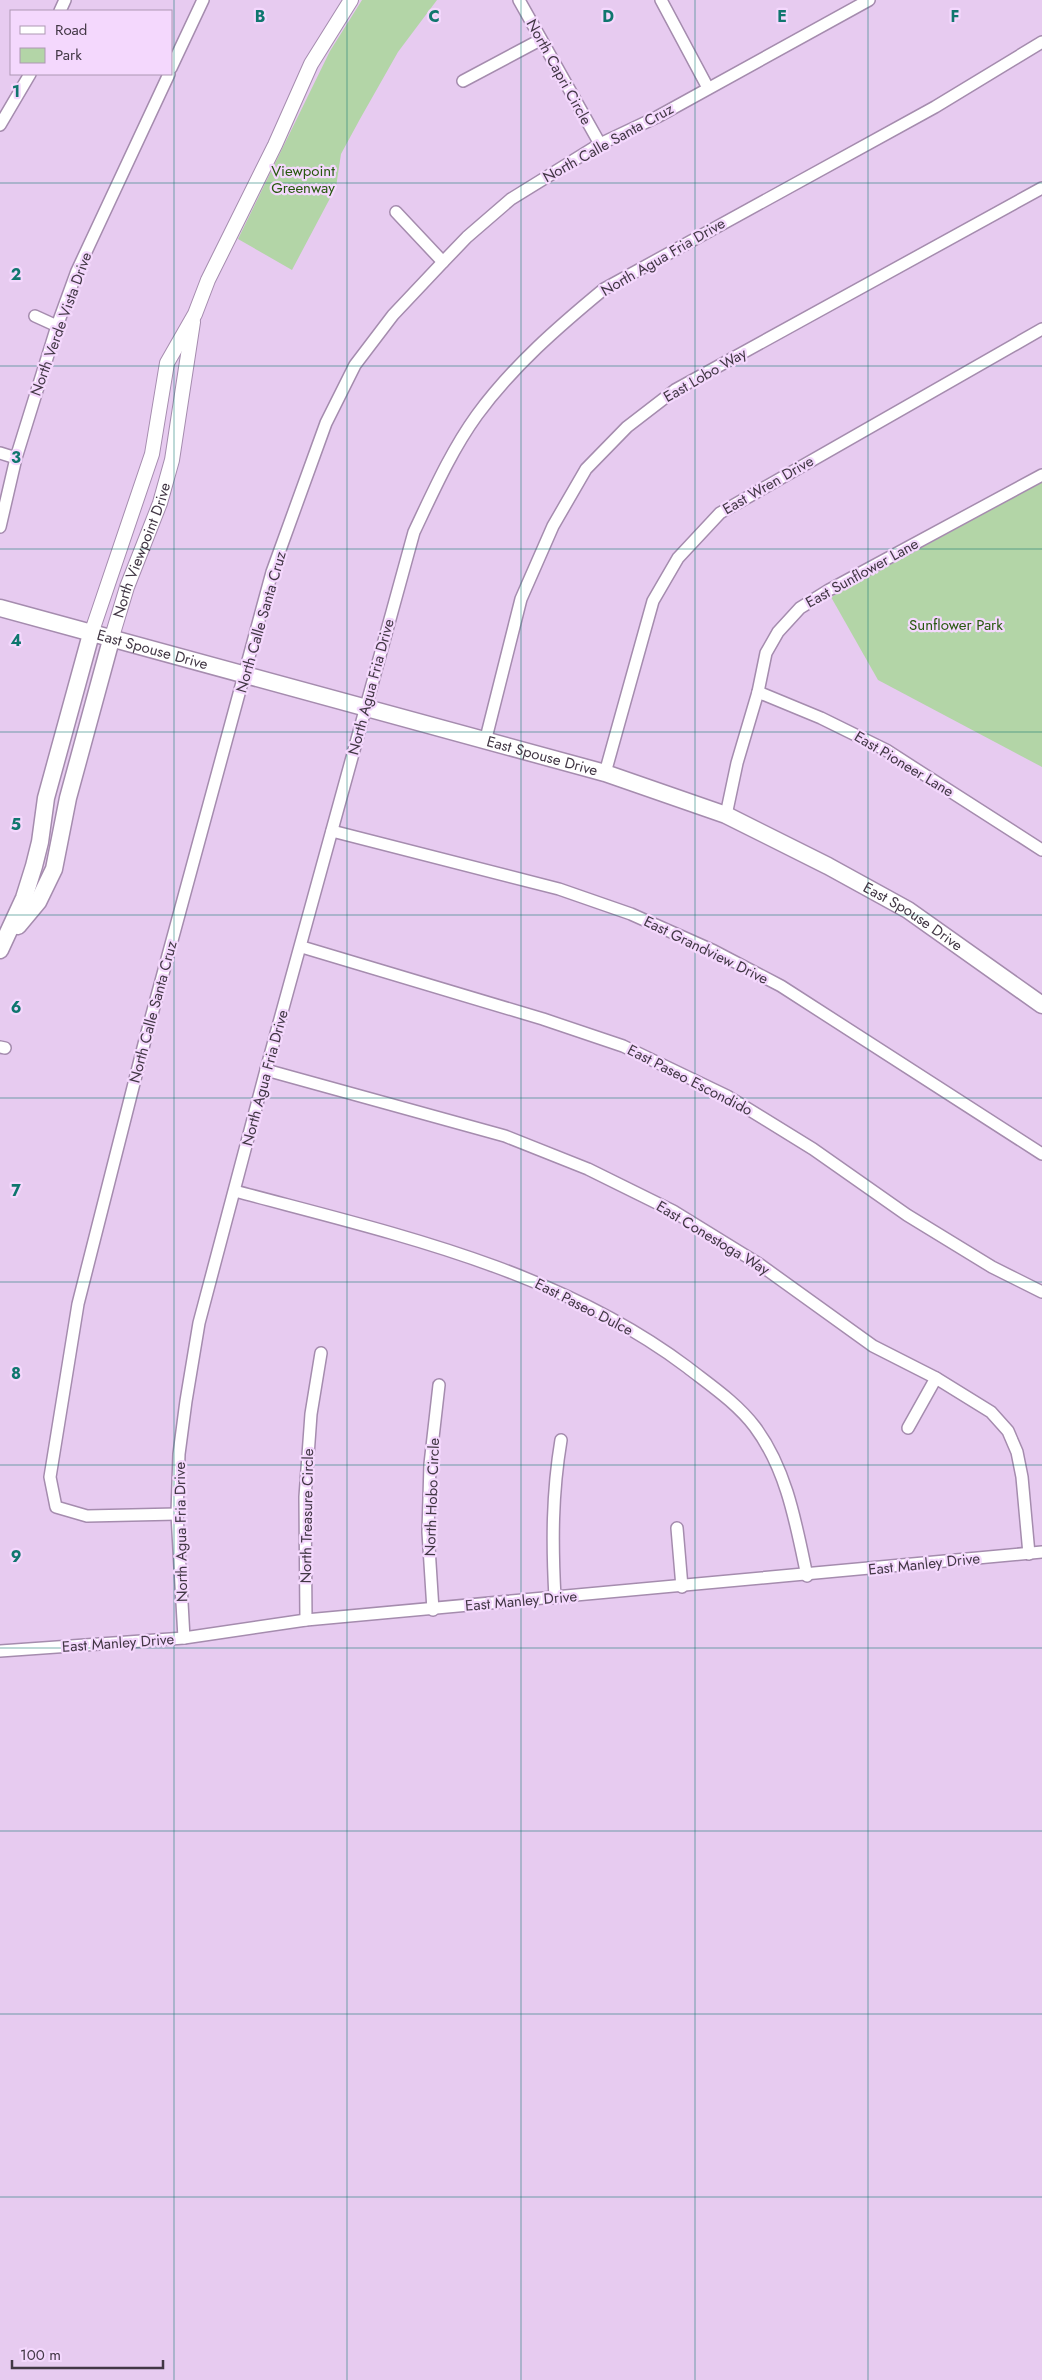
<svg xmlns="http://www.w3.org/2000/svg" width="1042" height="2380" font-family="Jost,sans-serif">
<rect width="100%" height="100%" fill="#e7cbf0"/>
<!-- green -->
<g fill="#b3d5a7">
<path d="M362 0H437L398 52 360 119 341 154 336 187 292 270 238 239 330 51Z"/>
<path d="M1042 482V767L878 680 831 597Z"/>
</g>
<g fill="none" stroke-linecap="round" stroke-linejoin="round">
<defs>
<g id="minor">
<path d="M519 0 600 144"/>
<path d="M661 0 708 88"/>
<path d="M60 11 65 0"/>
<path d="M171 68 203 0"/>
<path d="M463 81 540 40"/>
<path d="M0 125 30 74"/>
<path d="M396 212 443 262"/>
<path d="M35 316 57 326"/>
<path d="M0 453 16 458"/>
<path d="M0 527 16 458 57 326 77 271 169 74"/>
<path d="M758 692 821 718 886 750 1042 850"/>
<path d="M485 742 521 599 553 526 586 469 627 427 675 390 1042 188"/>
<path d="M605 773 653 601 678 558 720 513 1042 329"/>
<path d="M726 815 737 763 758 692 766 653 778 632 800 608 829 590 1042 475"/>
<path d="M332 831 559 889 631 914 714 951 781 986 1042 1154"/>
<path d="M302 947 543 1019 623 1046 727 1096 813 1149 907 1215 992 1267 1042 1292"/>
<path d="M0 1047 5 1048"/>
<path d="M266 1070 505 1136 588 1169 673 1211 759 1264 873 1346 936 1378 991 1412 1008 1431 1017 1452 1022 1477 1029 1554"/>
<path d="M235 1191C391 1233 555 1268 687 1367 710 1385 737 1403 755 1427 787 1470 796 1524 807 1576"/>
<path d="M908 1428 936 1378"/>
<path d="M177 1514 87 1516 56 1507 50 1477 78 1304 145 1040 272 572 326 423 355 365 393 315 443 262 467 237 511 199 600 144 657 117 869 0"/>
<path d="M677 1528 682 1587"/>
<path d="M555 1598C552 1543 552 1494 561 1440"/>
<path d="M433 1610 428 1532 430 1464 439 1385"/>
<path d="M306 1620 305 1497 311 1414 321 1353"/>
<path d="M184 1638 177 1514 179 1454 186 1401 199 1323 266 1070 414 532C433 492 451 451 477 415 513 366 558 327 604 289L935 107 1042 42"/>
<path d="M0 1651 184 1638 306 1620 1042 1552"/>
</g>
<g id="tertiary">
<path d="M91 634 152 454 167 363 195 314 208 280 275 145 311 64 351 0"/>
<path id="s1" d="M111 640 127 587 160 503 172 460 193 322"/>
</g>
<g id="secondary">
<path id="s2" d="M0 608 605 773 726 815 828 866 908 910 1042 1005"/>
<path d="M18 926 38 902 54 869 68 798 111 640"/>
<path d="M0 950 24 898 34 866 40 842 46 798 91 634"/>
</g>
</defs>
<!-- minor casing -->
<use href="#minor" stroke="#a58cae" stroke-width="14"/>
<!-- tertiary casing -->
<use href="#tertiary" stroke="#a58cae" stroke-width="16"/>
<!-- secondary casing -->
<use href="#secondary" stroke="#a58cae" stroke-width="19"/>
<!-- minor -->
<use href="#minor" stroke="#fff" stroke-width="11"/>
<!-- tertiary -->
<use href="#tertiary" stroke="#fff" stroke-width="14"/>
<!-- secondary -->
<use href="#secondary" stroke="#fff" stroke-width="16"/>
</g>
<!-- grid -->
<path fill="none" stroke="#0f766e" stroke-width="1" stroke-opacity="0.55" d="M174 0V2380M347 0V2380M521 0V2380M695 0V2380M868 0V2380M0 183H1042M0 366H1042M0 549H1042M0 732H1042M0 915H1042M0 1098H1042M0 1282H1042M0 1465H1042M0 1648H1042M0 1831H1042M0 2014H1042M0 2197H1042"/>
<g text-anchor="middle" stroke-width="4.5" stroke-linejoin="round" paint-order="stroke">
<!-- street labels -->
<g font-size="15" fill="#423745" stroke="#f4d8fd">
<text transform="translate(559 72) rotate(61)" y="5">North Capri Circle</text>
<text transform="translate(608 143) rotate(-29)" y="5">North Calle Santa Cruz</text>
<text transform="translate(663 257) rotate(-30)" y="5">North Agua Fria Drive</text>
<text transform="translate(61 324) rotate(-70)" y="5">North Verde Vista Drive</text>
<text transform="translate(705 375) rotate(-30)" y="5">East Lobo Way</text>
<text transform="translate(768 485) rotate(-30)" y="5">East Wren Drive</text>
<text dy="5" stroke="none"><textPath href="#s1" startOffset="95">North Viewpoint Drive</textPath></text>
<text transform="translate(862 573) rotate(-29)" y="5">East Sunflower Lane</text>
<text transform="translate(261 622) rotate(-74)" y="5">North Calle Santa Cruz</text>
<text dy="5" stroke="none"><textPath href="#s2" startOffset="158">East Spouse Drive</textPath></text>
<text transform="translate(371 687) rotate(-75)" y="5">North Agua Fria Drive</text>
<text dy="5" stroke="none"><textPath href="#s2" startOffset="562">East Spouse Drive</textPath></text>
<text transform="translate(904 764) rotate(31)" y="5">East Pioneer Lane</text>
<text dy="5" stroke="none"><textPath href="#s2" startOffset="968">East Spouse Drive</textPath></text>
<text transform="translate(706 950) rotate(26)" y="5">East Grandview Drive</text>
<text transform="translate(153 1012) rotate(-75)" y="5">North Calle Santa Cruz</text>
<text transform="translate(265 1078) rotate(-75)" y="5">North Agua Fria Drive</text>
<text transform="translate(690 1080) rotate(27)" y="5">East Paseo Escondido</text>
<text transform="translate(713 1238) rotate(31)" y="5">East Conestoga Way</text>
<text transform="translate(584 1307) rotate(27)" y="5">East Paseo Dulce</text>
<text transform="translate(432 1497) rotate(-88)" y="5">North Hobo Circle</text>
<text transform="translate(307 1516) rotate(-89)" y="5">North Treasure Circle</text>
<text transform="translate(181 1532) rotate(-91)" y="5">North Agua Fria Drive</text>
<text transform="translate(924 1564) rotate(-6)" y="5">East Manley Drive</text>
<text transform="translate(521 1601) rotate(-5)" y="5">East Manley Drive</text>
<text transform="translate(118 1643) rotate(-4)" y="5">East Manley Drive</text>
</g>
<!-- park labels -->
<g font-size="15" fill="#27580e" stroke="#f4d8fd">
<text x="303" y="176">Viewpoint<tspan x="303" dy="17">Greenway</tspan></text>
<text x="956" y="630">Sunflower Park</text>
</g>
</g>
<g font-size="16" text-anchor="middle" font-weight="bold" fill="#0f766e" stroke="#f4d8fd" stroke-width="4.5" stroke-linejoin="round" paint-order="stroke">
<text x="260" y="22">B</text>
<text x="434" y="22">C</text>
<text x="608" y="22">D</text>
<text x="782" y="22">E</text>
<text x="955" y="22">F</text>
<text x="16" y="97">1</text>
<text x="16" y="280">2</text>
<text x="16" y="463">3</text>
<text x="16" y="646">4</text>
<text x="16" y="830">5</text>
<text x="16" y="1013">6</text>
<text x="16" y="1196">7</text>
<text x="16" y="1379">8</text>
<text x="16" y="1562">9</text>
</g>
<!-- legend -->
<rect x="10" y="10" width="162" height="65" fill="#f4d8fd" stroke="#ad98b3"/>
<rect x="20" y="26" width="25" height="8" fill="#ffffff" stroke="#ad98b3"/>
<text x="55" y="35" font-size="15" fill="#423745">Road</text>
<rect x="20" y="48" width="25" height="15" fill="#b3d5a7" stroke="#ad98b3"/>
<text x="55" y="60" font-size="15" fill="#423745">Park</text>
<!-- scale -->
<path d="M12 2360v8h151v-8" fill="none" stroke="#423745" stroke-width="2.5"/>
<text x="20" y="2360" font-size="15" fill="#423745" stroke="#f4d8fd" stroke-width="4" paint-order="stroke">100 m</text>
</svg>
